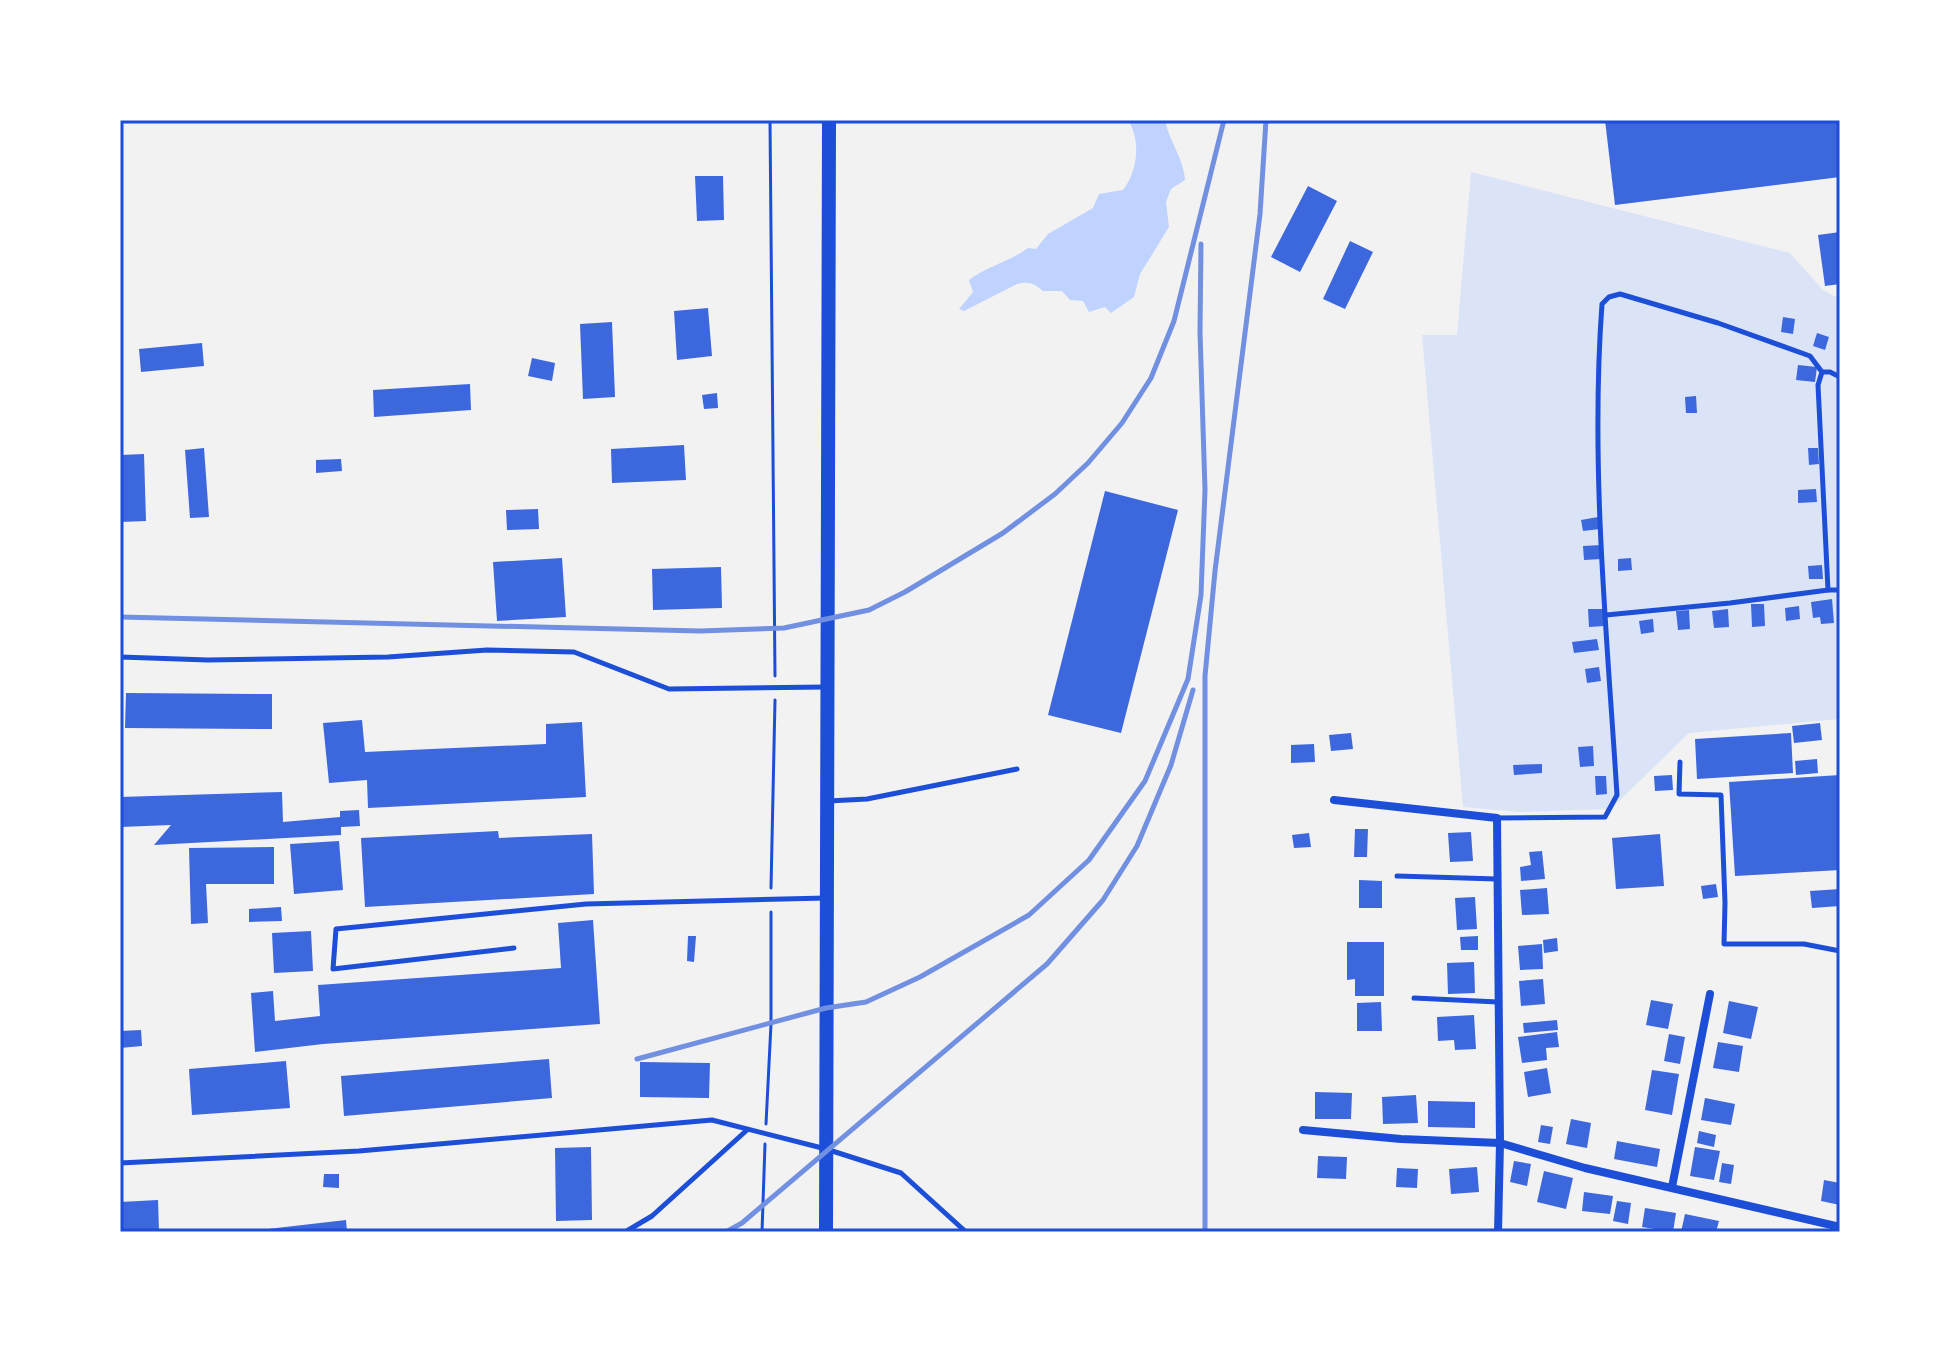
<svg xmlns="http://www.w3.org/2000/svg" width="1960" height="1352" font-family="Raleway,sans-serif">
<rect width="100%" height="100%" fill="#f2f2f2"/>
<!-- green -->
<path fill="#dbe4f7" d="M1471 172 1790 253 1823 290 1840 299V719L1689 733 1611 809 1519 812 1463 807 1422 335H1457Z"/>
<!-- water -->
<path fill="#bfd3fe" d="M1128 120H1165C1169 141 1184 159 1185 180L1171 189 1166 202 1169 227 1140 274 1134 297 1111 313 1105 307 1089 312 1083 301 1070 300 1062 291H1043C1034 283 1029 281 1017 284L964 311 959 309 973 292 969 280C987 266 1009 262 1028 248L1036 249 1048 234 1093 208 1099 194 1123 190C1138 171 1141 140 1128 120Z"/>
<!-- building -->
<g fill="#3d67dc">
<path d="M1605 120H1840V177L1615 205Z"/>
<path d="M695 176H723L724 220 697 221Z"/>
<path d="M1308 186 1337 201 1300 272 1271 257Z"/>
<path d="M1840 232V284L1825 286 1818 235Z"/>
<path d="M1350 241 1373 252 1345 309 1323 299Z"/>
<path d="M708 308 712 356 677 360 674 311Z"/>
<path d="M1783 317 1795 319 1793 334 1781 332Z"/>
<path d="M612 322 615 397 583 399 580 324Z"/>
<path d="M1817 333 1829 337 1825 350 1813 346Z"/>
<path d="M202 343 204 366 141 372 139 349Z"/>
<path d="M532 358 555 363 552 381 528 376Z"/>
<path d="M1798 365 1817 367 1815 382 1796 380Z"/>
<path d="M470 384 471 410 374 417 373 390Z"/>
<path d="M717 393 718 408 704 409 702 395Z"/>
<path d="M1696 396 1697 413H1686L1685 397Z"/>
<path d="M684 445 686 480 612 483 611 449Z"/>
<path d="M204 448 209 517 190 518 185 450Z"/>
<path d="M1808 448H1818L1819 464 1809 465Z"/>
<path d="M144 454 146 521 120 522V455Z"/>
<path d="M341 459 342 471 316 473V460Z"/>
<path d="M1816 489 1817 502 1798 503V490Z"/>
<path d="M1105 491 1178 510 1121 733 1048 715Z"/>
<path d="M538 509 539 529 507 530 506 510Z"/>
<path d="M1598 517 1600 529 1583 531 1581 520Z"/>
<path d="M1601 545 1602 559 1584 560 1583 546Z"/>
<path d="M562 558 566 617 497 621 493 562Z"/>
<path d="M1631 558 1632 570 1618 571V559Z"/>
<path d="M1822 565 1823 579H1809L1808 566Z"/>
<path d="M721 567 722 608 653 610 652 569Z"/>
<path d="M1832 599 1834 623 1821 624 1820 617 1813 618 1811 602Z"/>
<path d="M1751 604H1764L1765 626 1752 627Z"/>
<path d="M1799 606 1800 619 1786 621 1785 608Z"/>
<path d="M1588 609H1603L1604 626 1589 627Z"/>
<path d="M1728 609 1729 627 1714 628 1712 611Z"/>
<path d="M1689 610 1690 629 1678 630 1676 611Z"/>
<path d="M1653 619 1654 632 1641 634 1639 621Z"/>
<path d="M1597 639 1599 650 1574 653 1572 642Z"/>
<path d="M1599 667 1601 681 1587 683 1585 669Z"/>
<path d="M126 693 272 694V729L125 728Z"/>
<path d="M362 720 365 752 546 744V724L582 722 586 797 368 808 367 780 329 783 323 723Z"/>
<path d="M1820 723 1822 740 1794 743 1792 726Z"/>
<path d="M1351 733 1353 749 1331 751 1329 735Z"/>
<path d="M1791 733 1793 773 1697 779 1695 739Z"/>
<path d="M1314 744 1315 762 1291 763V745Z"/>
<path d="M1593 746 1594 766 1580 767 1578 747Z"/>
<path d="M1817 759 1818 773 1796 775 1795 761Z"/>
<path d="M1542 764V773L1514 775 1513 765Z"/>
<path d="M1672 775 1673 790 1655 791 1654 776Z"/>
<path d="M1840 775V870L1735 876 1729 782Z"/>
<path d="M1595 776H1606L1607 794 1596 795Z"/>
<path d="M282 792 283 822 340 817V811L359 810 360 826 341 827V835L154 845 171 825 120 827V797Z"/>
<path d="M1355 829H1368L1367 857H1354Z"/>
<path d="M498 831 499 838 592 834 594 894 365 907 361 838Z"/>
<path d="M1471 832 1473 861 1450 862 1448 833Z"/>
<path d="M1309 833 1311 847 1294 848 1292 835Z"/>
<path d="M1660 834 1664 886 1616 889 1612 838Z"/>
<path d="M339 841 343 890 294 894 290 844Z"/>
<path d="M274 847V884H206L208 923 191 924 189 848Z"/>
<path d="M1542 851 1545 879 1521 881 1520 867 1531 865 1529 852Z"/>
<path d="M1359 880 1382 881V908H1359Z"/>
<path d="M1716 884 1718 897 1703 899 1701 886Z"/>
<path d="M1547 888 1549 914 1522 915 1520 890Z"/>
<path d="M1840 889V906L1812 908 1810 891Z"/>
<path d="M1475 897 1477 929 1457 930 1455 898Z"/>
<path d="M281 907 282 921 249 922V909Z"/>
<path d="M593 920 600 1024 323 1044 255 1052 251 993 273 991 275 1021 320 1016 318 985 561 968 558 923Z"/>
<path d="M311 931 313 971 274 973 272 933Z"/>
<path d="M688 936H696L694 962 687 961Z"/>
<path d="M1478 936V950H1461L1460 937Z"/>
<path d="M1557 938 1558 951 1544 953 1543 940Z"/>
<path d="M1347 942H1384V996H1355V979L1347 980Z"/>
<path d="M1542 944 1543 969 1520 970 1518 946Z"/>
<path d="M1474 962 1475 993 1448 994 1447 963Z"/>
<path d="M1543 979 1545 1004 1521 1006 1519 981Z"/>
<path d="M1651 1000 1673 1004 1668 1029 1646 1025Z"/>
<path d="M1729 1001 1758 1007 1751 1039 1723 1033Z"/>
<path d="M1381 1002 1382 1031H1357V1003Z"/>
<path d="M1474 1015 1476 1049 1455 1050 1454 1040 1438 1041 1437 1017Z"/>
<path d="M1557 1020 1558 1030 1524 1033 1523 1023Z"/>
<path d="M141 1030 142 1046 120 1048V1031Z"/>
<path d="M1557 1032 1559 1047 1546 1048 1547 1060 1522 1063 1518 1037Z"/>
<path d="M1669 1034 1685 1037 1680 1064 1664 1061Z"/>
<path d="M1718 1042 1743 1046 1739 1072 1713 1068Z"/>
<path d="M549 1059 552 1098 344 1116 341 1076Z"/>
<path d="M286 1061 290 1108 192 1115 189 1069Z"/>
<path d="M640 1062 710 1063 709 1098 640 1097Z"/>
<path d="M1547 1068 1551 1093 1528 1097 1524 1072Z"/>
<path d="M1652 1070 1679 1074 1672 1115 1645 1110Z"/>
<path d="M1315 1092 1352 1093 1351 1119H1315Z"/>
<path d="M1416 1095 1418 1123 1383 1124 1382 1097Z"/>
<path d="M1705 1098 1735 1104 1731 1125 1701 1120Z"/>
<path d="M1428 1101 1475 1102V1128L1428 1127Z"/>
<path d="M1571 1119 1591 1123 1587 1148 1566 1144Z"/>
<path d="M1541 1125 1553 1127 1550 1144 1538 1142Z"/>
<path d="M1699 1131 1716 1135 1714 1147 1697 1143Z"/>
<path d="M1617 1141 1660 1149 1657 1167 1614 1159Z"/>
<path d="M591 1147 592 1220 556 1221 555 1148Z"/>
<path d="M1695 1147 1720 1151 1714 1180 1690 1176Z"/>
<path d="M1318 1156 1347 1157 1346 1179 1317 1178Z"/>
<path d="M1514 1161 1531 1164 1527 1186 1510 1182Z"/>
<path d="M1722 1163 1734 1165 1731 1184 1719 1182Z"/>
<path d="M1477 1167 1479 1192 1451 1194 1449 1169Z"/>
<path d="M1397 1168 1418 1169 1417 1188 1396 1187Z"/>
<path d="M1544 1171 1573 1178 1566 1209 1537 1202Z"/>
<path d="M324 1174H339V1188L323 1187Z"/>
<path d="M1824 1180 1840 1183V1205L1821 1201Z"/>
<path d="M1584 1192 1613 1196 1610 1214 1582 1211Z"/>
<path d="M158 1200 159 1232H120V1202Z"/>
<path d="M1617 1201 1631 1203 1628 1224 1613 1221Z"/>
<path d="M1645 1208 1676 1213 1673 1232 1642 1227Z"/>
<path d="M1685 1214 1719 1221 1716 1232H1681Z"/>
<path d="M346 1220 347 1232H259V1230Z"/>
</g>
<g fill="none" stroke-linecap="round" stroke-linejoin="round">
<!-- path -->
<g stroke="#1d4ed8" stroke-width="3">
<path d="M770 120 775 676"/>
<path d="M771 888 775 700"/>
<path d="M766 1124 771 1024V912"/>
<path d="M762 1232 765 1144"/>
</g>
<!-- service -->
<g stroke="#1d4ed8" stroke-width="5">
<path d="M1823 372H1830L1840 377"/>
<path d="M1828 590H1840"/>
<path d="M120 657 208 660 388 657 487 650 574 652 669 689 826 687"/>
<path d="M1680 762 1679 794 1721 795 1725 903 1724 944H1804L1840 951"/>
<path d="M828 801 867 799 1017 769"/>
<path d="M1497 818 1605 817 1617 795C1607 633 1590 467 1602 304L1609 297 1620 294 1718 323 1810 356 1822 372 1818 385 1828 590 1730 603 1606 615"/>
<path d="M1397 876 1497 879"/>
<path d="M514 948 333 969 336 929 586 904 826 898"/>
<path d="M1414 998 1498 1002"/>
<path d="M120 1163 359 1151 712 1120 826 1149 901 1173 966 1232"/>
<path d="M625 1232 652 1216 747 1130"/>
</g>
<!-- minor -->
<g stroke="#1d4ed8" stroke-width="8">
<path d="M1334 800 1497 818 1500 1143 1498 1232"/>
<path d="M1303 1130 1401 1139 1500 1143 1585 1168 1840 1227"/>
<path d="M1672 1187 1710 994"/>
</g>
<!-- secondary -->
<path stroke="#1d4ed8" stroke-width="14" d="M826 1232 829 120"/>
<!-- rail -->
<g stroke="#7290e2" stroke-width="5">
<path d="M120 617 700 631 784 628 869 610 905 592 1003 533 1055 494 1088 463 1122 423 1151 378 1174 321 1224 120"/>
<path d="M637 1059 826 1008 866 1002 920 977 1029 915 1089 860 1145 781 1188 679 1201 595 1205 490 1200 332 1201 244"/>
<path d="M726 1232 742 1223 1047 964 1103 900 1137 846 1171 765 1193 690"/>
<path d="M1205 1232V676L1215 571 1260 214 1266 120"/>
</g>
</g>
<!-- border -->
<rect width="1960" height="1352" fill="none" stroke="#ffffff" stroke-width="244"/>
<rect x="122" y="122" width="1716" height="1108" fill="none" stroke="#1d4ed8" stroke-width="3"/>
</svg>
